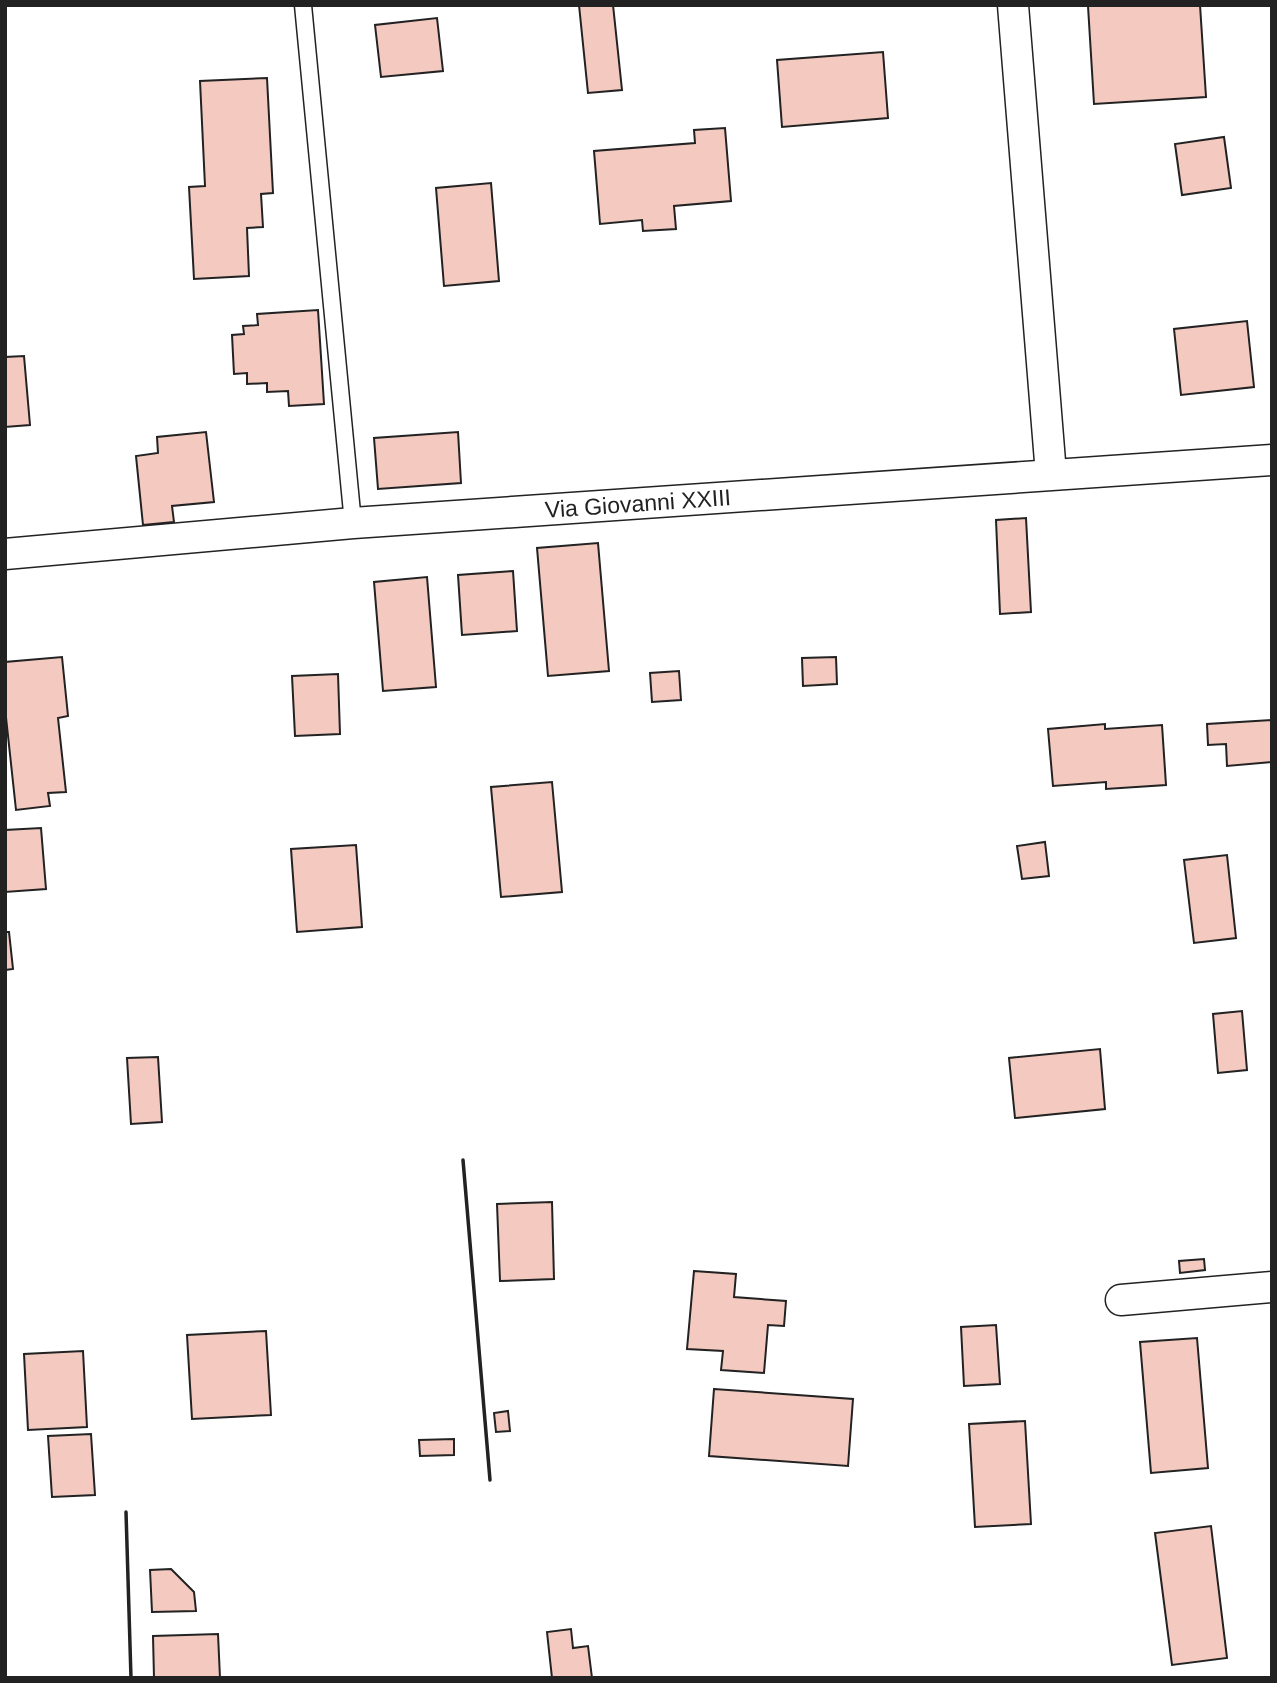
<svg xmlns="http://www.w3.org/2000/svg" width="1277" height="1683" font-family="Arial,sans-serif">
<rect width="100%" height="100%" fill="#fff"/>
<!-- building -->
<g fill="#f3c9c0" stroke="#222" stroke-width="2">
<path d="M579 5H613L622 90 588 93Z"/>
<path d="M1105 5H1200L1206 97 1094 104 1088 6Z"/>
<path d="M437 18 443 71 381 77 375 25Z"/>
<path d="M883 52 888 118 782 127 777 60Z"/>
<path d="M267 78 273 193 261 194 263 227 247 228 249 276 194 279 189 187 205 186 200 81Z"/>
<path d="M725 128 731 201 674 206 676 229 643 231 642 220 600 224 594 151 695 143 694 130Z"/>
<path d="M1224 137 1231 188 1182 195 1175 144Z"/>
<path d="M491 183 499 281 444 286 436 188Z"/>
<path d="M318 310 324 404 289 406 288 391 267 392V383L247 384V373L234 374 232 335 244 334 243 326 258 325 257 314Z"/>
<path d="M1247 321 1254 387 1181 395 1174 329Z"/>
<path d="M24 356 30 425 5 427V357Z"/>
<path d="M206 432 214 502 172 506 174 522 143 525 136 456 158 453 157 437Z"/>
<path d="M458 432 461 483 378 489 374 438Z"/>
<path d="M1026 518 1031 612 1000 614 996 520Z"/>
<path d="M598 543 609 671 548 676 537 548Z"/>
<path d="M513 571 517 631 462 635 458 575Z"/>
<path d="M427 577 436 687 383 691 374 582Z"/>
<path d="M62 657 68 716 58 718 66 792 48 793 50 806 16 810 5 708V662Z"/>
<path d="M836 657 837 684 803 686 802 658Z"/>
<path d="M679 671 681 700 652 702 650 673Z"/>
<path d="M338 674 340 734 295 736 292 676Z"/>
<path d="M1272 720V762L1227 766 1226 744 1208 745 1207 724Z"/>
<path d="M1105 724V729L1162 725 1166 785 1106 789V782L1053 786 1048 729Z"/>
<path d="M552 782 562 892 501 897 491 787Z"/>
<path d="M41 828 46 889 5 892V830Z"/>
<path d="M1045 842 1049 876 1022 879 1017 846Z"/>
<path d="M356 845 362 927 297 932 291 849Z"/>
<path d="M1227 855 1236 938 1194 943 1184 860Z"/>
<path d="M5 932H9L13 969 5 970Z"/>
<path d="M1242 1011 1247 1070 1218 1073 1213 1014Z"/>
<path d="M1100 1049 1105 1109 1015 1118 1009 1058Z"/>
<path d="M158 1057 162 1122 131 1124 127 1058Z"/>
<path d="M552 1202 554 1279 500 1281 497 1204Z"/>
<path d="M1204 1259 1205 1270 1180 1273 1179 1261Z"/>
<path d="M694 1271 736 1274 734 1297 786 1301 784 1326 768 1325 764 1373 721 1370 723 1351 687 1349Z"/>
<path d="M996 1325 1000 1384 964 1386 961 1327Z"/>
<path d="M266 1331 271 1415 192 1419 187 1335Z"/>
<path d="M1197 1338 1208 1468 1151 1473 1140 1342Z"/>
<path d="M83 1351 87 1427 28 1430 24 1354Z"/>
<path d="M714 1389 853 1399 848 1466 709 1456Z"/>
<path d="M508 1411 510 1431 496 1432 494 1413Z"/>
<path d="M1025 1421 1031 1524 975 1527 969 1424Z"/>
<path d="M91 1434 95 1495 52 1497 48 1436Z"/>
<path d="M454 1439V1455L420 1456 419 1440Z"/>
<path d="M1211 1526 1227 1658 1172 1665 1155 1533Z"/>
<path d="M171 1569 194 1592 196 1611 152 1612 150 1570Z"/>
<path d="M571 1629 573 1648 588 1646 592 1678H552L547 1632Z"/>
<path d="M218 1634 220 1678H154L153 1636Z"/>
</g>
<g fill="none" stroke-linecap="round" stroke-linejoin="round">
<defs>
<path id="lane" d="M303 5 353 523"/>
<g id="street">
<path d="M1013 5 1051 474"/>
<path id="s1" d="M5 554 353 523 1272 460"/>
<path d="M1121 1300 1272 1287"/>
</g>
</defs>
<!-- lane casing -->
<use href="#lane" stroke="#222" stroke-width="19"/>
<!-- street casing -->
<use href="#street" stroke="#222" stroke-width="33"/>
<!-- lane -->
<use href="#lane" stroke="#fff" stroke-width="16"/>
<!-- street -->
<use href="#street" stroke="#fff" stroke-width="30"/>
<!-- wall -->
<g stroke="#222" stroke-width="3.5">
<path d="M463 1160 490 1480"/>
<path d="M126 1512 131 1678"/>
</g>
</g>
<g text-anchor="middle" stroke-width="5" stroke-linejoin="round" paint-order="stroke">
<!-- street labels -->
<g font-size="23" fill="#222" stroke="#fff">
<text dy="8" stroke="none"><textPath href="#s1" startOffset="635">Via Giovanni XXIII</textPath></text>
</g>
</g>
<!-- border -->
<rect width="1277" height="1683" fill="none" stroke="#222222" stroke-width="14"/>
</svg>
